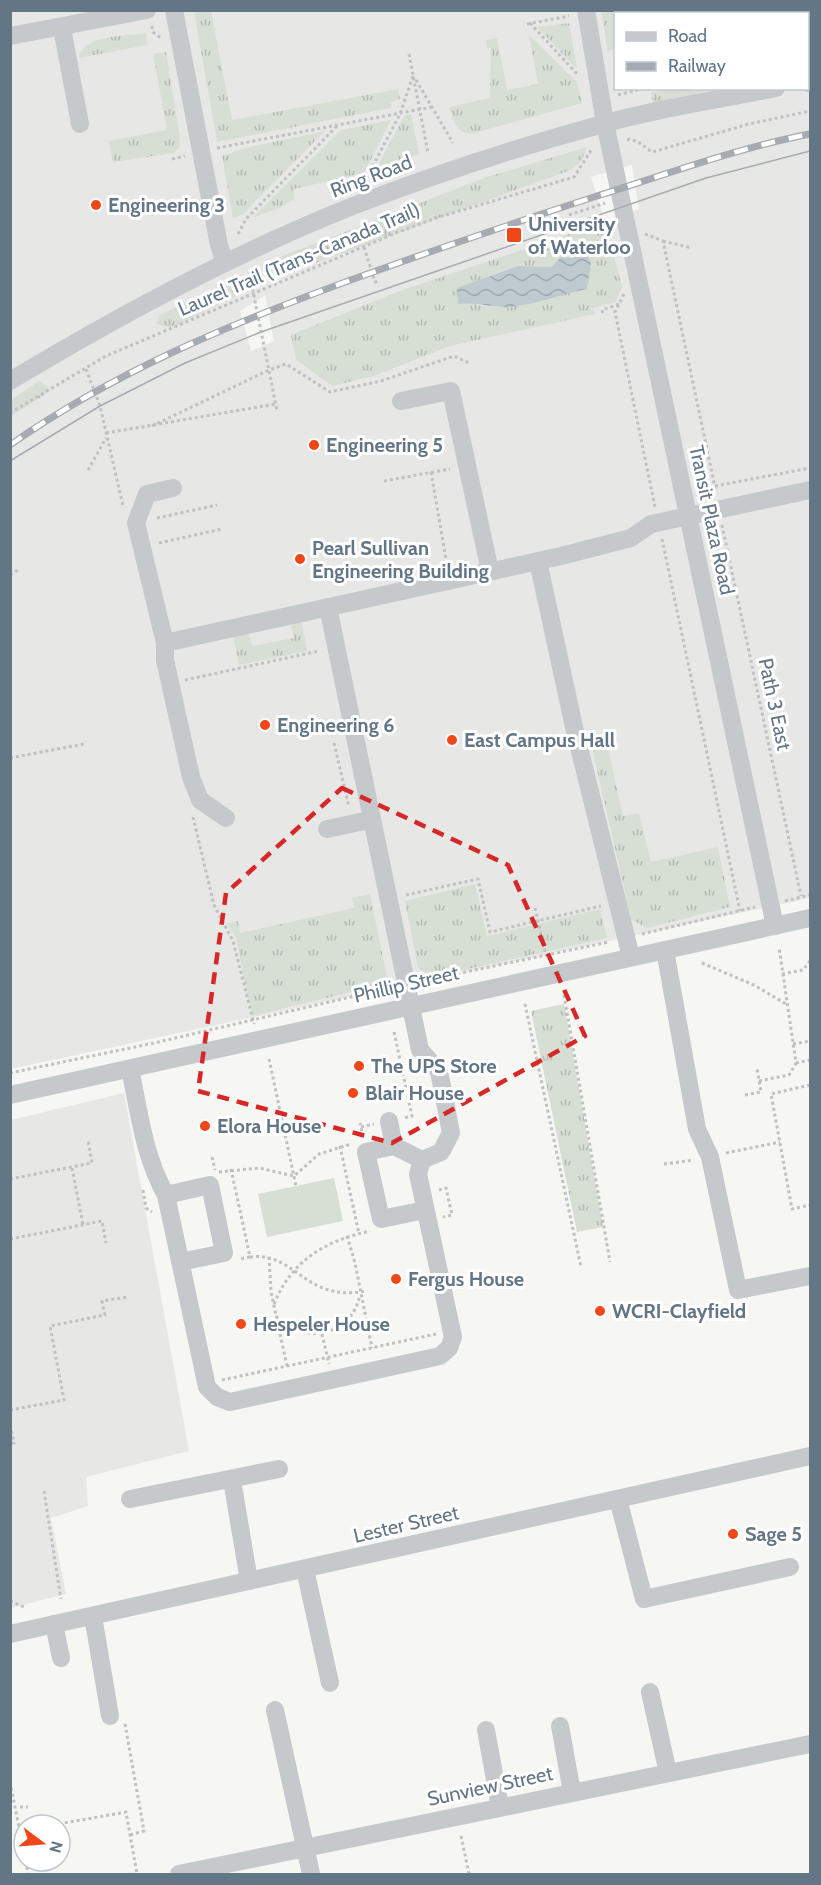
<svg xmlns="http://www.w3.org/2000/svg" width="821" height="1885" font-family="Cabin,sans-serif">
<defs>
<pattern id="grass-tufts" width="24" height="20" patternUnits="userSpaceOnUse" patternTransform="scale(1.5)"><rect width="24" height="20" fill="#d7ded3"/><path d="M3 7l-1-3M5 7V3M7 7l1-3M15 17l-1-3M17 17v-4M19 17l1-3" fill="none" stroke="#b2b9b1"/></pattern>
<pattern id="water-waves" width="16" height="10" patternUnits="userSpaceOnUse" patternTransform="scale(1.5)"><rect width="16" height="10" fill="#becacf"/><path d="M0 5q4-4 8 0t8 0" fill="none" stroke="#9ea9ae"/></pattern>
</defs>
<rect width="100%" height="100%" fill="#f6f6f2"/>
<!-- built -->
<g fill="#e7e8e6" fill-rule="evenodd">
<path d="M10 11H810V898L11 1069ZM616 14H808V88H616ZM632 165 639 209 605 222 591 177ZM265 295 274 341 251 351 240 311Z"/>
<path d="M124 1093 189 1451 86 1477 88 1506 51 1518 66 1594 11 1608V1120Z"/>
</g>
<!-- grass -->
<g fill="url(#grass-tufts)" fill-rule="evenodd">
<path d="M194 11H211L232 120 398 89 400 99 391 102V108L217 142Z"/>
<path d="M601 11H624L625 13 616 14 615 49 608 51Z"/>
<path d="M569 23 577 69 537 27Z"/>
<path d="M146 33 147 45 79 58C81 35 127 36 146 33Z"/>
<path d="M529 35 577 82 582 103 471 134C456 132 453 121 449 107L490 98 491 48H487L486 40 497 38 507 90 538 84Z"/>
<path d="M166 52 180 138 179 148 174 153 113 162 109 141 167 130 153 54Z"/>
<path d="M670 89H716L653 103 651 92Z"/>
<path d="M411 114 419 154 375 171 404 116Z"/>
<path d="M391 120 364 173 294 189V199L280 208 253 217 341 130Z"/>
<path d="M325 131 242 215 233 218 222 156 249 147Z"/>
<path d="M587 147 582 160 571 170 266 281 262 264 487 177Z"/>
<path d="M605 222 622 287 616 302 593 308 595 314 450 346 374 376 332 386 296 360 291 335 397 292ZM561 257 573 258 587 289C555 295 500 317 471 302L518 266 551 267Z"/>
<path d="M240 276 245 292 171 328 157 324 158 316Z"/>
<path d="M39 381 49 388 46 394 11 416V400Z"/>
<path d="M297 622 302 623 307 651 239 665 233 635 248 632 252 646 294 638 291 625Z"/>
<path d="M605 735 623 816 639 813 651 862 718 847 730 907 647 928 631 919 590 739Z"/>
<path d="M475 884 487 936 600 909 607 938 432 977 418 968 405 901Z"/>
<path d="M370 894 388 983 252 1016 236 938 227 923 238 921 240 933 354 908 352 898Z"/>
<path d="M564 1004 603 1227 577 1232 531 1011Z"/>
</g>
<!-- park -->
<path fill="#d7ded3" d="M334 1178 343 1221 267 1237 258 1194Z"/>
<!-- water -->
<path fill="url(#water-waves)" d="M583 249 591 262 587 289C562 294 529 307 504 307 488 307 474 302 458 304L457 288 518 266 551 267 561 257 573 258Z"/>
<g fill="none" stroke-linecap="round" stroke-linejoin="round">
<!-- path -->
<g stroke="#bfc1c3" stroke-width="3" stroke-dasharray="3 3" stroke-linecap="butt">
<path d="M628 10V14"/>
<path d="M530 23 579 76"/>
<path d="M527 24 569 16"/>
<path d="M152 26 153 32 162 39"/>
<path d="M409 54 428 153"/>
<path d="M808 59 810 58"/>
<path d="M416 80 453 143"/>
<path d="M618 95 645 88"/>
<path d="M627 139 637 141 652 152 749 124 810 111"/>
<path d="M217 148 432 107"/>
<path d="M172 159 185 156"/>
<path d="M367 177 400 114 413 76"/>
<path d="M569 215 605 203"/>
<path d="M238 234 246 219 337 126"/>
<path d="M645 234 663 241 716 492"/>
<path d="M663 241 692 248"/>
<path d="M364 247 375 282 379 281"/>
<path d="M249 271 277 411"/>
<path d="M624 294 615 312 655 507"/>
<path d="M603 313 602 310 619 304"/>
<path d="M86 369 100 406 123 506"/>
<path d="M10 413 106 356 396 233 436 218 574 177 592 149"/>
<path d="M152 426 269 370 286 364 330 392 381 381 454 356 469 363"/>
<path d="M106 433 276 404"/>
<path d="M88 470 106 438"/>
<path d="M431 472 447 565"/>
<path d="M384 481 450 469"/>
<path d="M715 486 810 468"/>
<path d="M157 518 217 505"/>
<path d="M722 525 801 896"/>
<path d="M662 539 740 911"/>
<path d="M159 543 222 529"/>
<path d="M10 575 18 570"/>
<path d="M185 680 319 651"/>
<path d="M334 743 349 807"/>
<path d="M10 758 84 744"/>
<path d="M193 817 214 905 233 941 254 1024"/>
<path d="M406 895 478 879 490 932 601 906"/>
<path d="M785 901 810 895"/>
<path d="M535 908 546 956"/>
<path d="M642 934 755 907"/>
<path d="M702 963 754 985 786 1004"/>
<path d="M782 974 803 970 810 961"/>
<path d="M422 981 609 942"/>
<path d="M564 995 610 1262"/>
<path d="M525 1004 581 1267"/>
<path d="M394 1032 412 1116 404 1118"/>
<path d="M793 1044 810 1041"/>
<path d="M269 1059 296 1186"/>
<path d="M796 1063 810 1060"/>
<path d="M10 1073 154 1043 389 988"/>
<path d="M759 1081 789 1075 796 1063 779 947"/>
<path d="M810 1085 771 1094 792 1209 810 1205"/>
<path d="M745 1095 761 1092 757 1069"/>
<path d="M361 1127 374 1124"/>
<path d="M359 1136 362 1132 360 1123"/>
<path d="M340 1146 359 1234"/>
<path d="M726 1153 780 1142"/>
<path d="M212 1157 215 1170"/>
<path d="M664 1164 694 1160"/>
<path d="M72 1168 83 1225"/>
<path d="M231 1169 250 1257 240 1259"/>
<path d="M219 1172 259 1168 294 1176 319 1154 351 1144"/>
<path d="M10 1179 92 1163 88 1140"/>
<path d="M143 1190 146 1208 152 1212"/>
<path d="M439 1190 446 1188 452 1215 443 1217"/>
<path d="M347 1236 355 1263 372 1348"/>
<path d="M10 1239 102 1221 106 1243"/>
<path d="M250 1257C296 1251 304 1303 366 1291"/>
<path d="M269 1257 271 1292 287 1366"/>
<path d="M274 1304C292 1260 325 1241 370 1231"/>
<path d="M276 1316C304 1345 351 1337 360 1295"/>
<path d="M322 1334 329 1364"/>
<path d="M222 1380 436 1334"/>
<path d="M10 1410 64 1400 50 1326 105 1315 102 1301 128 1297"/>
<path d="M10 1425 14 1443 10 1444"/>
<path d="M44 1491 61 1599"/>
<path d="M10 1601 24 1607"/>
<path d="M125 1724 144 1831 130 1835"/>
<path d="M10 1782 24 1852"/>
<path d="M20 1807H28"/>
<path d="M53 1825 126 1812 137 1874"/>
<path d="M461 1836 469 1874"/>
<path d="M26 1861 28 1874"/>
</g>
<!-- minor -->
<g stroke="#c5c9cc" stroke-width="18">
<path d="M174 10 219 245 225 263"/>
<path d="M586 10 605 123 775 926"/>
<path d="M763 10 764 14"/>
<path d="M62 28 80 124"/>
<path d="M10 36 147 10"/>
<path d="M808 83 810 82"/>
<path d="M10 381C120 315 234 253 353 206 435 174 518 147 603 124 659 108 718 100 776 88"/>
<path d="M401 401 451 391 490 571"/>
<path d="M173 488 147 494 136 523 165 643V660L191 777 200 800 226 818"/>
<path d="M538 561 574 727 631 957"/>
<path d="M328 607 420 1050 439 1071 451 1133 441 1152 422 1160 394 1146 366 1152 381 1219 425 1210"/>
<path d="M165 643 561 556 631 538 651 524 810 490"/>
<path d="M327 829 370 820"/>
<path d="M665 950 697 1129 710 1157 738 1290 810 1276"/>
<path d="M130 1069C139 1111 144 1157 166 1195L207 1387 217 1397 230 1402 440 1356 449 1348 453 1337 418 1174 422 1160"/>
<path d="M10 1095 810 918"/>
<path d="M389 1121 394 1146"/>
<path d="M166 1195 210 1185 224 1253 180 1262"/>
<path d="M232 1480 249 1581"/>
<path d="M130 1499 279 1469"/>
<path d="M618 1499 644 1599 790 1567"/>
<path d="M305 1569 330 1683"/>
<path d="M93 1616 110 1716"/>
<path d="M54 1624 61 1658"/>
<path d="M10 1634 810 1456"/>
<path d="M650 1692 668 1773"/>
<path d="M275 1710 311 1874"/>
<path d="M560 1726 572 1792"/>
<path d="M486 1730 500 1807"/>
<path d="M179 1874 810 1744"/>
</g>
<!-- tram -->
<g stroke="#a5abb1" stroke-width="1.5">
<path d="M350 281 599 196"/>
<path d="M10 461 100 406 185 363 261 332 706 178 810 151"/>
</g>
<defs>
<path id="rail" d="M10 445C116 371 228 325 348 281 431 251 513 223 597 196 668 174 737 148 810 134"/>
</defs>
<!-- rail casing -->
<use href="#rail" stroke="#a5abb1" stroke-width="7"/>
<!-- rail -->
<use href="#rail" stroke="#fff" stroke-width="4.5" stroke-dasharray="14" stroke-linecap="butt"/>
</g>
<!-- marked area -->
<path fill="none" stroke="#d62828" stroke-width="4.5" stroke-dasharray="12 8" stroke-linejoin="round" d="M342 788 508 865 585 1036 392 1143 198 1091 226 893Z"/>
<!-- markers -->
<g fill="#f14718" stroke="#fff" stroke-width="2">
<circle cx="96" cy="205" r="6"/>
<rect x="506" y="227" width="16" height="16" rx="3"/>
<circle cx="314" cy="445" r="6"/>
<circle cx="300" cy="559" r="6"/>
<circle cx="265" cy="725" r="6"/>
<circle cx="452" cy="740" r="6"/>
<circle cx="359" cy="1066" r="6"/>
<circle cx="353" cy="1093" r="6"/>
<circle cx="205" cy="1126" r="6"/>
<circle cx="396" cy="1279" r="6"/>
<circle cx="600" cy="1311" r="6"/>
<circle cx="241" cy="1324" r="6"/>
<circle cx="733" cy="1534" r="6"/>
</g>
<g text-anchor="middle" stroke-width="6" stroke-linejoin="round" paint-order="stroke">
<!-- street labels -->
<g font-size="20" fill="#637686" stroke="#fff">
<text transform="translate(371 176) rotate(-21)" y="7">Ring Road</text>
<text transform="translate(299 259) rotate(-23)" y="7">Laurel Trail (Trans-Canada Trail)</text>
<text transform="translate(712 520) rotate(78)" y="7">Transit Plaza Road</text>
<text transform="translate(775 704) rotate(78)" y="7">Path 3 East</text>
<text transform="translate(406 984) rotate(-13)" y="7">Phillip Street</text>
<text transform="translate(406 1524) rotate(-13)" y="7">Lester Street</text>
<text transform="translate(490 1786) rotate(-12)" y="7">Sunview Street</text>
</g>
<!-- poi labels -->
<g font-size="20" font-weight="bold" fill="#637686" stroke="#fff" text-anchor="start">
<text x="108" y="212">Engineering 3</text>
<text x="528" y="231">University<tspan x="528" dy="23">of Waterloo</tspan></text>
<text x="326" y="452">Engineering 5</text>
<text x="312" y="555">Pearl Sullivan<tspan x="312" dy="23">Engineering Building</tspan></text>
<text x="277" y="732">Engineering 6</text>
<text x="464" y="747">East Campus Hall</text>
<text x="371" y="1073">The UPS Store</text>
<text x="365" y="1100">Blair House</text>
<text x="217" y="1133">Elora House</text>
<text x="408" y="1286">Fergus House</text>
<text x="612" y="1318">WCRI-Clayfield</text>
<text x="253" y="1331">Hespeler House</text>
<text x="745" y="1541">Sage 5</text>
</g>
</g>
<!-- border -->
<rect width="821" height="1885" fill="none" stroke="#637686" stroke-width="24"/>
<!-- legend -->
<rect x="614" y="12" width="195" height="78" fill="#ffffff" stroke="#c1c8cf" stroke-width="1.5"/>
<rect x="626" y="32" width="30" height="9" fill="#c5c9cc" stroke="#c1c8cf" stroke-width="1.5"/>
<text x="668" y="42" font-size="18" fill="#637686">Road</text>
<rect x="626" y="62" width="30" height="9" fill="#a5abb1" stroke="#c1c8cf" stroke-width="1.5"/>
<text x="668" y="72" font-size="18" fill="#637686">Railway</text>
<!-- north arrow -->
<g transform="translate(42 1843) rotate(106)"><circle r="28" fill="#ffffff" stroke="#c1c8cf" stroke-width="1.5"/>
<path d="M0-4.5L10 22L0 15L-10 22Z" fill="#f14718"/>
<text y="-9" font-size="16" font-weight="bold" text-anchor="middle" fill="#637686">N</text>
</g>
</svg>
